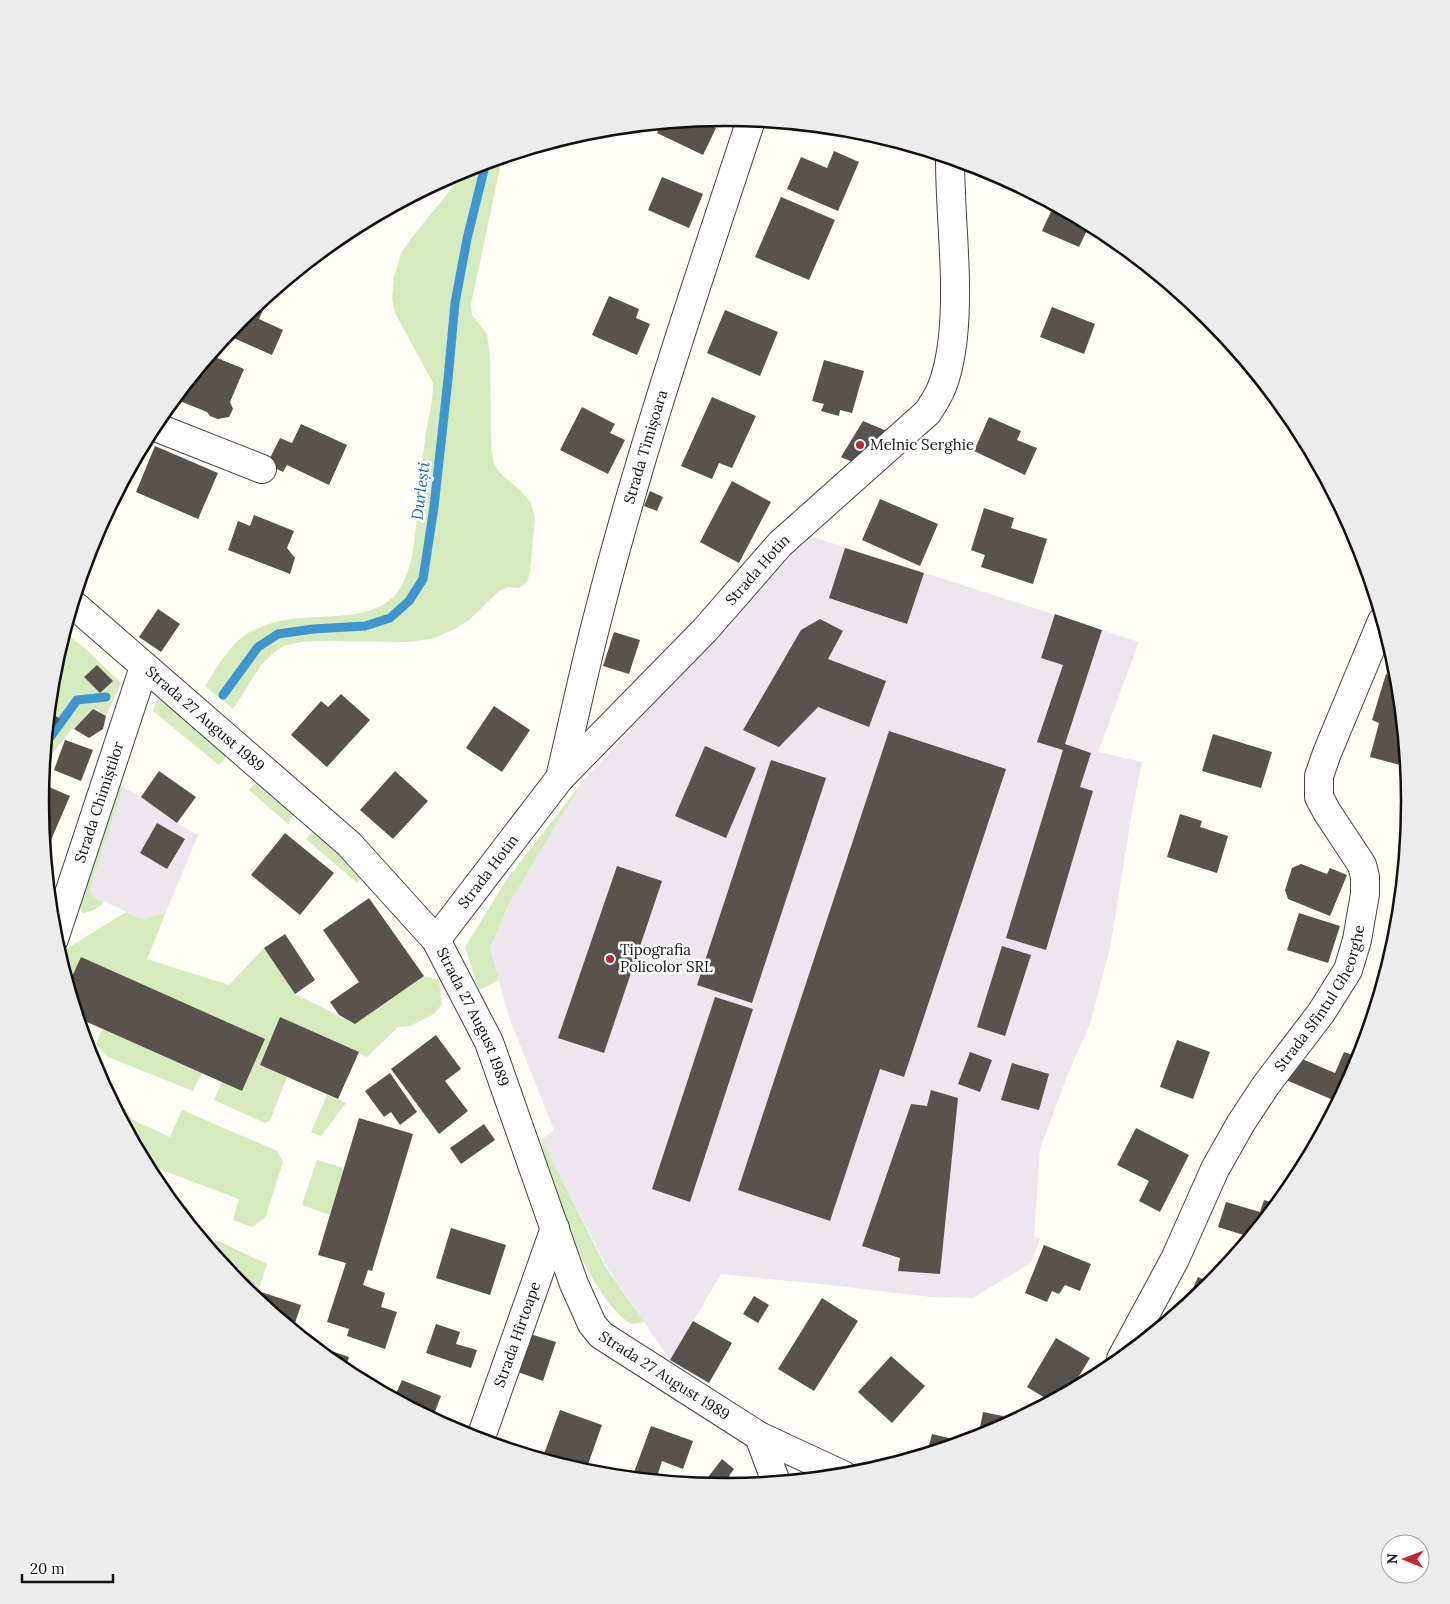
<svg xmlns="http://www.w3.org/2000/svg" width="1450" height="1604" font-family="Lora,serif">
<rect width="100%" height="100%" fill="#fffdf5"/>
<!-- industrial -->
<g fill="#eee6ef">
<path d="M807 535 1139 642 1098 752 1142 762 1134 800 1110 948 1090 1024 1069 1071 1040 1149 1034 1236 1040 1239 1031 1263 972 1298 931 1297 830 1285 721 1274 670 1360 606 1266 542 1139 554 1130 509 1017 490 950 510 902 581 784Z"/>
<path d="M123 787 141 797 177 823 198 835 166 912 143 919 94 897 90 888Z"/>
</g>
<!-- green -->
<g fill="#d5ebbd">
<path d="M503 157 500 168 471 304 472 315 487 334 490 354 491 448 494 464 501 474 521 491 531 503 535 518 530 572 527 582 519 588 509 587 499 591 469 620 455 629 431 639 406 642 321 641 302 642 283 646 272 654 262 664 233 709 205 686C217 668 229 645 248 633 260 626 277 621 291 619 326 614 382 623 402 585 417 557 415 523 419 492 421 472 423 452 426 432 429 416 433 400 433 383L395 313 392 299 394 277 401 253 413 236 457 182 461 170Z"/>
<path d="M64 632 86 649 121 683 106 716 93 709 74 729 71 730 44 764 53 668Z"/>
<path d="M157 699 168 700 229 753 219 765 153 711Z"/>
<path d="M257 781 295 813 288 824 249 790Z"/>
<path d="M117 783 123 787 90 888 94 897 104 902C98 909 92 912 82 913L80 908 81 892Z"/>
<path d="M581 784 510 902 490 949 499 980 479 990 465 947 507 879Z"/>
<path d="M314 829 364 875 357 883 306 839Z"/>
<path d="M126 912 143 919 166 912 147 959 229 985 264 948 295 994 355 1024 424 976 439 980 442 1004 434 1014 410 1026 398 1027 367 1057 280 1017 260 1065 287 1077 270 1120 265 1123 214 1100 222 1082 242 1091 81 957 68 985 60 958 63 951Z"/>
<path d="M102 1029 202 1073 193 1091 108 1057 96 1045Z"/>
<path d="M327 1095 346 1103 321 1136 311 1132Z"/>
<path d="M119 1101 133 1120 170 1137 182 1110 277 1151 283 1162 265 1218 252 1227 233 1220 239 1199 159 1169 154 1180 116 1109Z"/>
<path d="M542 1139 605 1266 644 1322 631 1324C587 1295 560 1203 541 1154Z"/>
<path d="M317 1160 344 1168 330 1215 302 1205Z"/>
<path d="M216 1240 267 1264 258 1291 239 1285 212 1251Z"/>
</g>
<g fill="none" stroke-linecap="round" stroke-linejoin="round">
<!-- stream -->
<g stroke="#3f96cf" stroke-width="9">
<path d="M223 695 258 647 278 634 313 629 365 626 390 618 409 601 423 579 434 507 448 379 455 303 467 239 486 162"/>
<path d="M46 743 77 700 106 697"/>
</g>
</g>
<!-- building -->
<g fill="#5a524d">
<path d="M697 120 716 128 703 155 657 133 662 123Z"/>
<path d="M834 151 859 162 838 211 787 189 801 157 827 168Z"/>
<path d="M662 177 703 194 689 228 648 210Z"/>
<path d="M781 197 835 220 809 280 755 257Z"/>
<path d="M1054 205 1090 224 1079 247 1042 231Z"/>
<path d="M271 293 259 319 283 330 272 355 227 335 241 317Z"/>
<path d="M609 296 639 309 636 318 650 324 637 355 592 335Z"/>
<path d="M1052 307 1095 324 1084 354 1040 337Z"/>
<path d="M725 310 778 332 760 376 707 353Z"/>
<path d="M210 355 244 369 230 402 233 409 229 417 218 419 210 416 207 412 175 399Z"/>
<path d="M824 360 864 371 852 413 840 410 839 416 821 411 824 404 812 401Z"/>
<path d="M712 397 756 416 732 468 719 463 712 479 681 466Z"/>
<path d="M582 407 615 424 610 433 625 440 608 474 560 450Z"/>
<path d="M989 417 1021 431 1017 440 1037 448 1025 475 974 451Z"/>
<path d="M863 421 887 431 855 463 841 457Z"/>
<path d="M301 424 347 445 329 485 287 465 283 472 267 464 280 438 292 443Z"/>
<path d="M155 446 218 473 198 519 136 492Z"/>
<path d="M732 481 771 502 739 563 700 542Z"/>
<path d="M650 491 663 497 657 511 644 506Z"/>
<path d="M880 499 938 524 920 566 862 540Z"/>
<path d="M984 508 1014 518 1011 528 1047 539 1033 584 981 567 985 555 971 550Z"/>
<path d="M254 515 294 531 287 548 295 558 290 574 228 550 238 521 250 526Z"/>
<path d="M845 548 924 573 907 624 829 598Z"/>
<path d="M158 609 180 624 161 652 139 637Z"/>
<path d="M1055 614 1102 630 1065 744 1091 753 1080 787 1093 791 1046 950 1006 938 1063 750 1037 742 1063 665 1041 658Z"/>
<path d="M820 619 843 631 828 659 886 681 869 727 818 707 779 747 743 730 801 630Z"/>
<path d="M614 632 640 640 629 674 603 666Z"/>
<path d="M97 665 113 681 100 693 84 677Z"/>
<path d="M1386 674 1398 678 1405 750 1400 765 1370 757 1379 723 1372 720Z"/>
<path d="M341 694 370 720 327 767 291 735 321 701 328 707Z"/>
<path d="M494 706 530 730 502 772 466 748Z"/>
<path d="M93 709 106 716 103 729 89 738 74 729Z"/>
<path d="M49 711 60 719 46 737 47 727Z"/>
<path d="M889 731 1006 769 904 1077 880 1069 830 1221 738 1190Z"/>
<path d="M1213 734 1272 752 1261 788 1202 771Z"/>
<path d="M65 740 93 750 81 781 54 770Z"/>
<path d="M705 746 756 768 726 838 675 816Z"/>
<path d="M771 760 826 778 752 1003 697 985Z"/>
<path d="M159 771 196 797 177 823 141 797Z"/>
<path d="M395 771 428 801 393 839 360 810Z"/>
<path d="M42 784 70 796 51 840 43 837 40 802Z"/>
<path d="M1180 814 1202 821 1200 827 1228 836 1217 873 1167 857Z"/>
<path d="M157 823 185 839 167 869 140 853Z"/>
<path d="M285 833 334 873 300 915 251 875Z"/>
<path d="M1301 864 1327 874 1330 868 1347 875 1330 916 1288 899 1285 890 1292 868Z"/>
<path d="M617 866 662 881 604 1053 558 1038Z"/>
<path d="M1401 882H1402L1400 906 1394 904Z"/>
<path d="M369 898 424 976 355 1024 339 1015 330 1002 359 982 323 930Z"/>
<path d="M1299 913 1340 926 1328 963 1287 950Z"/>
<path d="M285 934 315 980 295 994 264 948Z"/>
<path d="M1002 946 1031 955 1005 1036 977 1027Z"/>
<path d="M81 957 265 1039 242 1091 78 1018 68 985Z"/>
<path d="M715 997 753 1009 690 1202 652 1189Z"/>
<path d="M280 1017 359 1052 338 1099 260 1065Z"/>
<path d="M436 1035 461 1069 445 1081 468 1111 439 1134 391 1069Z"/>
<path d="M1177 1040 1210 1052 1193 1099 1160 1087Z"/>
<path d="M970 1052 992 1060 980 1092 958 1084Z"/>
<path d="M1344 1052 1360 1058 1338 1102 1286 1080 1302 1059 1335 1073Z"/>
<path d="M1012 1063 1049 1074 1039 1110 1001 1100Z"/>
<path d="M390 1073 417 1112 400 1125 391 1112 384 1117 365 1091Z"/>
<path d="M931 1090 958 1098 940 1274 898 1271 900 1258 862 1246 911 1104 927 1106Z"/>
<path d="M359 1118 413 1134 372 1271 368 1270 363 1285 385 1293 381 1307 397 1312 385 1349 347 1336 349 1329 327 1322 346 1263 318 1255Z"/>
<path d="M484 1124 495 1140 461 1164 450 1148Z"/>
<path d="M1136 1128 1189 1155 1160 1212 1139 1201 1149 1181 1117 1165Z"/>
<path d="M1264 1200 1277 1204 1250 1237 1218 1227 1226 1202 1260 1212Z"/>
<path d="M451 1228 506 1245 490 1295 436 1278Z"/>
<path d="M1044 1245 1091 1264 1080 1291 1065 1285 1059 1294 1052 1291 1047 1302 1025 1293Z"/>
<path d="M1198 1277 1212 1283 1185 1307Z"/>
<path d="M239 1285 301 1305 293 1329 240 1286Z"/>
<path d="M754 1296 769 1305 758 1323 743 1314Z"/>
<path d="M822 1298 858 1321 814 1391 778 1369Z"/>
<path d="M693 1321 732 1343 709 1383 670 1360Z"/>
<path d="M436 1324 460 1332 456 1344 477 1350 471 1368 426 1353Z"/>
<path d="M530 1334 556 1342 543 1381 518 1372Z"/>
<path d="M1056 1338 1090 1358 1073 1386 1076 1388 1050 1401 1027 1387Z"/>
<path d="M311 1344 349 1357 344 1372V1371Z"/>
<path d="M891 1356 925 1386 892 1423 858 1392Z"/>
<path d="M402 1380 441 1396 432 1419 394 1398Z"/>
<path d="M1036 1402 1043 1405 1033 1410Z"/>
<path d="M560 1410 602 1425 586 1470 544 1454Z"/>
<path d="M983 1412 1003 1416 1001 1427 987 1435 978 1438Z"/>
<path d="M651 1426 693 1441 683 1469 662 1461 656 1480 632 1478Z"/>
<path d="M932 1434 965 1442 927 1453Z"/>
<path d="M722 1459 734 1469 729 1476 741 1485 725 1487 702 1485Z"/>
</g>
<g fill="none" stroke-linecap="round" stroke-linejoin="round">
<defs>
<g id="minor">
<path d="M153 426 262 469"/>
<path id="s1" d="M73 604 349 844 436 940 489 1042 574 1284 592 1324 601 1335 759 1436 843 1475"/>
<path id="s2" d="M560 778C572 727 583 675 596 624 639 453 696 287 751 120"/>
<path id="s3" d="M54 939 144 667"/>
<path id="s4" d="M436 940 560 778 705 630 780 544 928 412C932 405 938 397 941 389 948 373 951 355 953 337 959 277 950 218 950 158"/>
<path id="s5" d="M1121 1359 1175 1259 1215 1169 1241 1123 1266 1085 1321 1013 1348 970 1357 940 1365 894V877L1362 865 1327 812 1319 797V776L1327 753 1382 621"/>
<path d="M759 1436 776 1482"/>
<path id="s6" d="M480 1440 555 1228"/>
</g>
</defs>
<!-- minor casing -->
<use href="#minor" stroke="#444" stroke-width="30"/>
<!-- minor -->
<use href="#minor" stroke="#fff" stroke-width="28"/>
</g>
<!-- markers -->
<g fill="#c4262e" stroke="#fff" stroke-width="2">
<circle cx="860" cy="445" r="5"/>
<circle cx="610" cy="959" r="5"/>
</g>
<g text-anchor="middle" stroke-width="5" stroke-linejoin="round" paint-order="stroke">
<!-- poi labels -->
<g font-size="15" fill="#111" stroke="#fff" text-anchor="start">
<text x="870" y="450">Melnic Serghie</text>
<text x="620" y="955">Tipografia<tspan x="620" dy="17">Policolor SRL</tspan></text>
</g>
<!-- street labels -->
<g font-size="15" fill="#111" stroke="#fff">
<text dy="5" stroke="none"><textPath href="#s2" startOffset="342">Strada Timișoara</textPath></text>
<text dy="5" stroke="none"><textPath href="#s4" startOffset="491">Strada Hotin</textPath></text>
<text dy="5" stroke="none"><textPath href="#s1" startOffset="175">Strada 27 August 1989</textPath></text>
<text dy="5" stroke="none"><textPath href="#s3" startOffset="144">Strada Chimiștilor</textPath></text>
<text dy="5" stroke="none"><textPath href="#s4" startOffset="86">Strada Hotin</textPath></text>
<text dy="5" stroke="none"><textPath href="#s5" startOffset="414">Strada Sfîntul Gheorghe</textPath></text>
<text dy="5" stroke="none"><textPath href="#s1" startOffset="581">Strada 27 August 1989</textPath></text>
<text dy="5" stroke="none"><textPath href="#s6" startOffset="112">Strada Hîrtoape</textPath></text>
<text dy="5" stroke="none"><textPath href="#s1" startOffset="1000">Strada 27 August 1989</textPath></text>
</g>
<!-- water labels -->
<g font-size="16" font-style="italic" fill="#1768a6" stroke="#fff">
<text transform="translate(420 491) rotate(-83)" y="6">Durlești</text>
</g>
</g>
<!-- crop -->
<path d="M0 0H1450V1604H0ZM49 802a676 676 0 1 1 1352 0a676 676 0 1 1-1352 0Z" fill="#ececec" fill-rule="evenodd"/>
<path fill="none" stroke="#111" stroke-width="2.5" d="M49 802a676 676 0 1 1 1352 0a676 676 0 1 1-1352 0Z"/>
<!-- north arrow -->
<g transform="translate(1405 1559) rotate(271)"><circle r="24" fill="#ffffff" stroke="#a0a0a0"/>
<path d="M0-4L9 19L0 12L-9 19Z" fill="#c4262e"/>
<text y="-8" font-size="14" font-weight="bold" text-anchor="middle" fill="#111111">N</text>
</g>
<!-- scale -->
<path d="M22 1574v8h91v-8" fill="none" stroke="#111111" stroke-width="2.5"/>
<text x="30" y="1574" font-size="15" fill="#111111" stroke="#ffffff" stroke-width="4" paint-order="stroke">20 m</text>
</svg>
